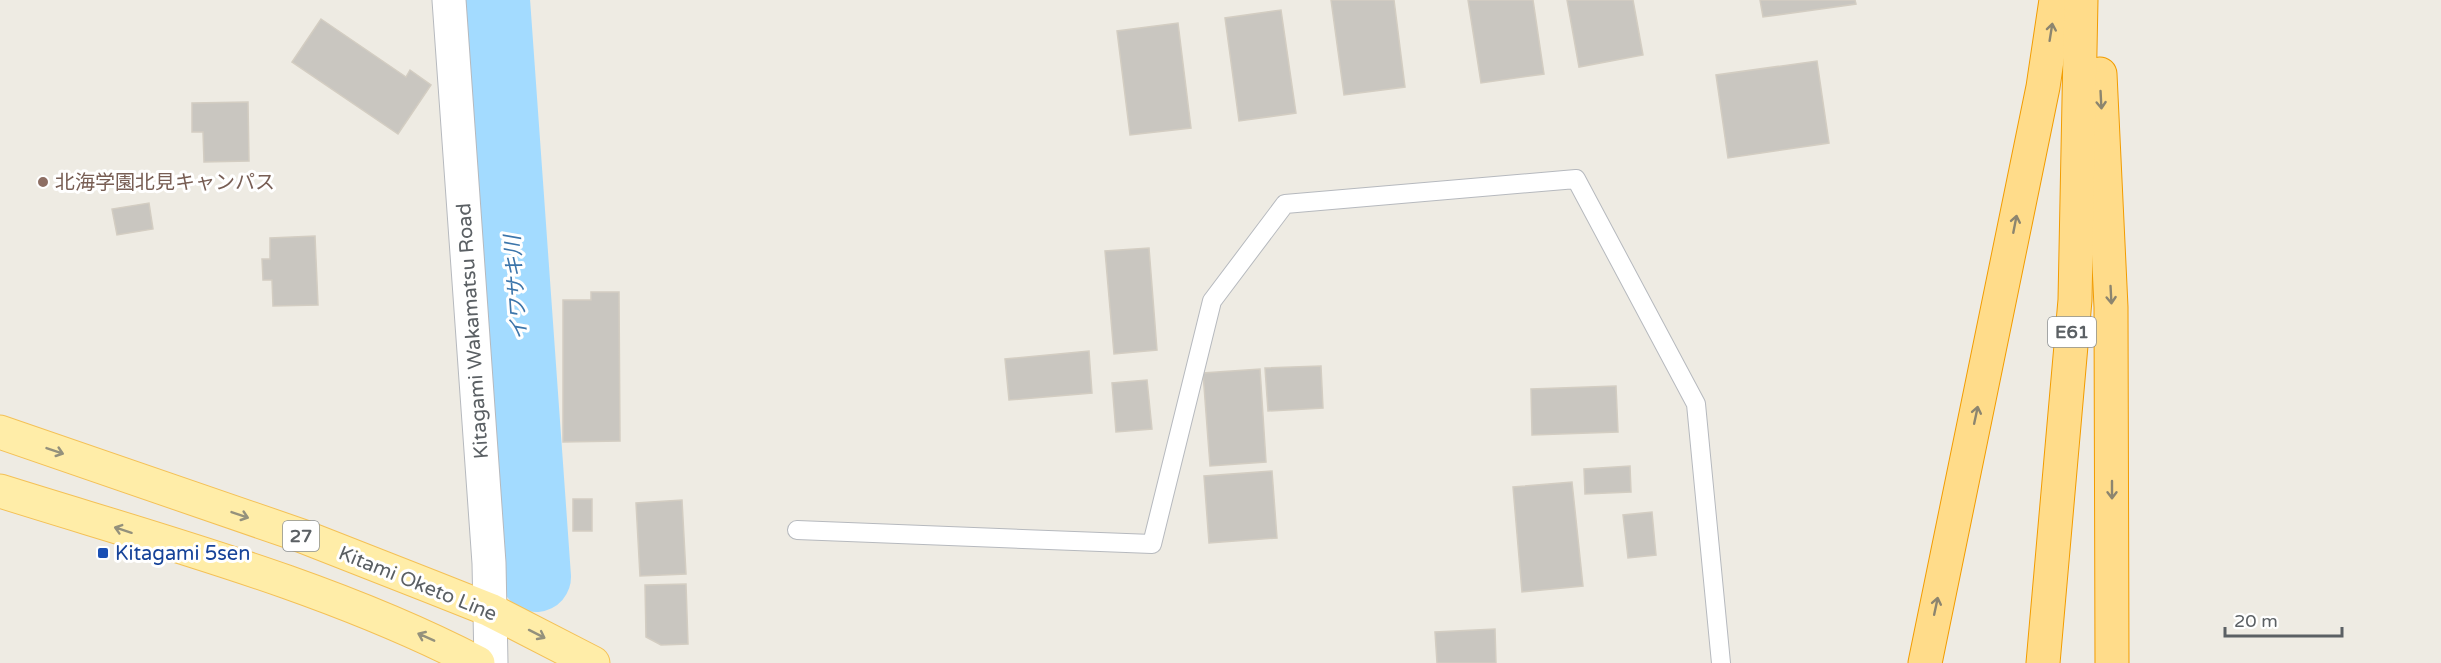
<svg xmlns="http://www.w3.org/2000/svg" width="2441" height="663" font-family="'Varela Round','Noto Sans JP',sans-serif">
<rect width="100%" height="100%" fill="#eeebe3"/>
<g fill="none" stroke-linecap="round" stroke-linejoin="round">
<!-- river -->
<path stroke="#a3dbff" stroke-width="70" d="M495 0 536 577"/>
</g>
<!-- building -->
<g fill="#c9c6c0" stroke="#d3cdc2" stroke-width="1.5">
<path d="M1331 0H1394L1405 87 1344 95Z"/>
<path d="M1468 0H1533L1544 74 1481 83Z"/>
<path d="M1567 0H1633L1643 55 1579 67Z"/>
<path d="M1760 0H1855L1856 4 1763 17Z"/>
<path d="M1281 10 1296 113 1239 121 1225 18Z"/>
<path d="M321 19 406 77 410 70 431 85 398 134 292 62Z"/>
<path d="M1178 23 1191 128 1130 135 1117 31Z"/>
<path d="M1817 61 1829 143 1728 158 1716 75Z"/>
<path d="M248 102 249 161 204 162 203 132H192V103Z"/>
<path d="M149 203 153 229 117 235 112 209Z"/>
<path d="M315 236 318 305 273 306 272 280H263L262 259H270V238Z"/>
<path d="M1149 248 1157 350 1114 354 1105 251Z"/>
<path d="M591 292H619L620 441 563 442V300H591Z"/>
<path d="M1089 351 1092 393 1009 400 1005 359Z"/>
<path d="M1321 366 1323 408 1268 411 1265 368Z"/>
<path d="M1260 369 1266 462 1210 466 1203 373Z"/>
<path d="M1147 380 1152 429 1116 432 1112 383Z"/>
<path d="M1616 386 1618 432 1532 435 1531 389Z"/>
<path d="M1630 466 1631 492 1585 494 1584 469Z"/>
<path d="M1272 471 1277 538 1209 543 1204 476Z"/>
<path d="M1572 482 1583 586 1522 592 1513 487Z"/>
<rect x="573" y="499" width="19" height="32"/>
<path d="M682 500 686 574 640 576 636 503Z"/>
<path d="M1652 512 1656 555 1628 558 1623 515Z"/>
<path d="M686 584 688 644 661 645 646 637 645 585Z"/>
<path d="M1495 629 1496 663H1437L1435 632Z"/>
</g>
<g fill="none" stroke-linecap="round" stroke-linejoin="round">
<defs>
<path id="service" d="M797 530 1152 544 1212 301 1285 204 1576 179 1696 404 1721 663"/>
<path id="tertiary" d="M449 0 489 563 491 663"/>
<g id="primary">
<path d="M0 432 302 536 432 587 490 610 593 663"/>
<path d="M0 491C159 541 330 586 478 663"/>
</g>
<g id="motorway">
<path d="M2100 74 2111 307 2112 663"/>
<path d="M1925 663 2043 87 2056 0"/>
<path d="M2043 663 2075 300 2081 0"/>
</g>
</defs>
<!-- service casing -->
<use href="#service" stroke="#b6b9be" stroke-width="20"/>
<!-- tertiary casing -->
<use href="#tertiary" stroke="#b6b9be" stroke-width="35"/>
<!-- primary casing -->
<use href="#primary" stroke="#f4c157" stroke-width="35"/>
<!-- motorway casing -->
<use href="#motorway" stroke="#f29c00" stroke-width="35"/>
<!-- service -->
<use href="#service" stroke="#fff" stroke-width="18"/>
<!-- tertiary -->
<use href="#tertiary" stroke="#fff" stroke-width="33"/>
<!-- primary -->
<use href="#primary" stroke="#ffeda8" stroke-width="33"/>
<!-- motorway -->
<use href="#motorway" stroke="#ffdc8a" stroke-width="33"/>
</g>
<!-- one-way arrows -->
<defs><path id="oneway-shaft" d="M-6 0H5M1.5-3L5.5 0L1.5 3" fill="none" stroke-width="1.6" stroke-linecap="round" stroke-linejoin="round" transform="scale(1.5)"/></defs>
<g stroke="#8c856f">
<use href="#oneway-shaft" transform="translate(2051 32) rotate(-81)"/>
<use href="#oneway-shaft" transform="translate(2101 100) rotate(87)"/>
<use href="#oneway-shaft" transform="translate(2015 224) rotate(-79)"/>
<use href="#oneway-shaft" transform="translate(2111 295) rotate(87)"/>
<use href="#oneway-shaft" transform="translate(1976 415) rotate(-78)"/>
<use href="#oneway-shaft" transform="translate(2112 490) rotate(90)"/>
<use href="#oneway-shaft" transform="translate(1936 606) rotate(-78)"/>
</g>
<g stroke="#94917c">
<use href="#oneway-shaft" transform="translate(55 451) rotate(19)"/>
<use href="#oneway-shaft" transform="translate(240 515) rotate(19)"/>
<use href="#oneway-shaft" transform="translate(123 530) rotate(-162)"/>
<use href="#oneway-shaft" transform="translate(537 634) rotate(27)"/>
<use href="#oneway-shaft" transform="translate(426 637) rotate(-156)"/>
</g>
<!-- markers -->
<circle fill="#8d6e63" stroke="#fff" stroke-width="2" cx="43" cy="182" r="6"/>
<rect fill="#1a4fb4" stroke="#fff" stroke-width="2" x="97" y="547" width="12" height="12" rx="3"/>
<g text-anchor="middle" stroke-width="6" stroke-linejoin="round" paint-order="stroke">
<!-- shield labels -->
<g fill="#fff" stroke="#8c9092" stroke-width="1.5">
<rect x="2048" y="317" width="48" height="30" rx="4.5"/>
<rect x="283" y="521" width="36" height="30" rx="4.5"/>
</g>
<g font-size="18" font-weight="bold" fill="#5b6064">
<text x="2072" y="338">E61</text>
<text x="301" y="542">27</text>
</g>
<!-- education labels -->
<g font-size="20" fill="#785e54" stroke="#fff" text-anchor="start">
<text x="55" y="189">北海学園北見キャンパス</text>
</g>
<!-- street labels -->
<g font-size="20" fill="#5b6064" stroke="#fff">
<text transform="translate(472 331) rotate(-94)" y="7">Kitagami Wakamatsu Road</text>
<text transform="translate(418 583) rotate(22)" y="7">Kitami Oketo Line</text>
</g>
<!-- transit labels -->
<g font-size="20" fill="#164399" stroke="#fff" text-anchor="start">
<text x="115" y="560">Kitagami 5sen</text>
</g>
<!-- water labels -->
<g font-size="21" font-style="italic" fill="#3c75aa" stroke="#fff">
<text transform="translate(516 288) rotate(-94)" y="7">イワサキ川</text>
</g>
</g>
<!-- scale -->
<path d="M2225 627v9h117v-9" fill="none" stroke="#5b6064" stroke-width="3"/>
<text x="2234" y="627" font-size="18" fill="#5b6064" stroke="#ffffff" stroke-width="4.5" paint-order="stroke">20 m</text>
</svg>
